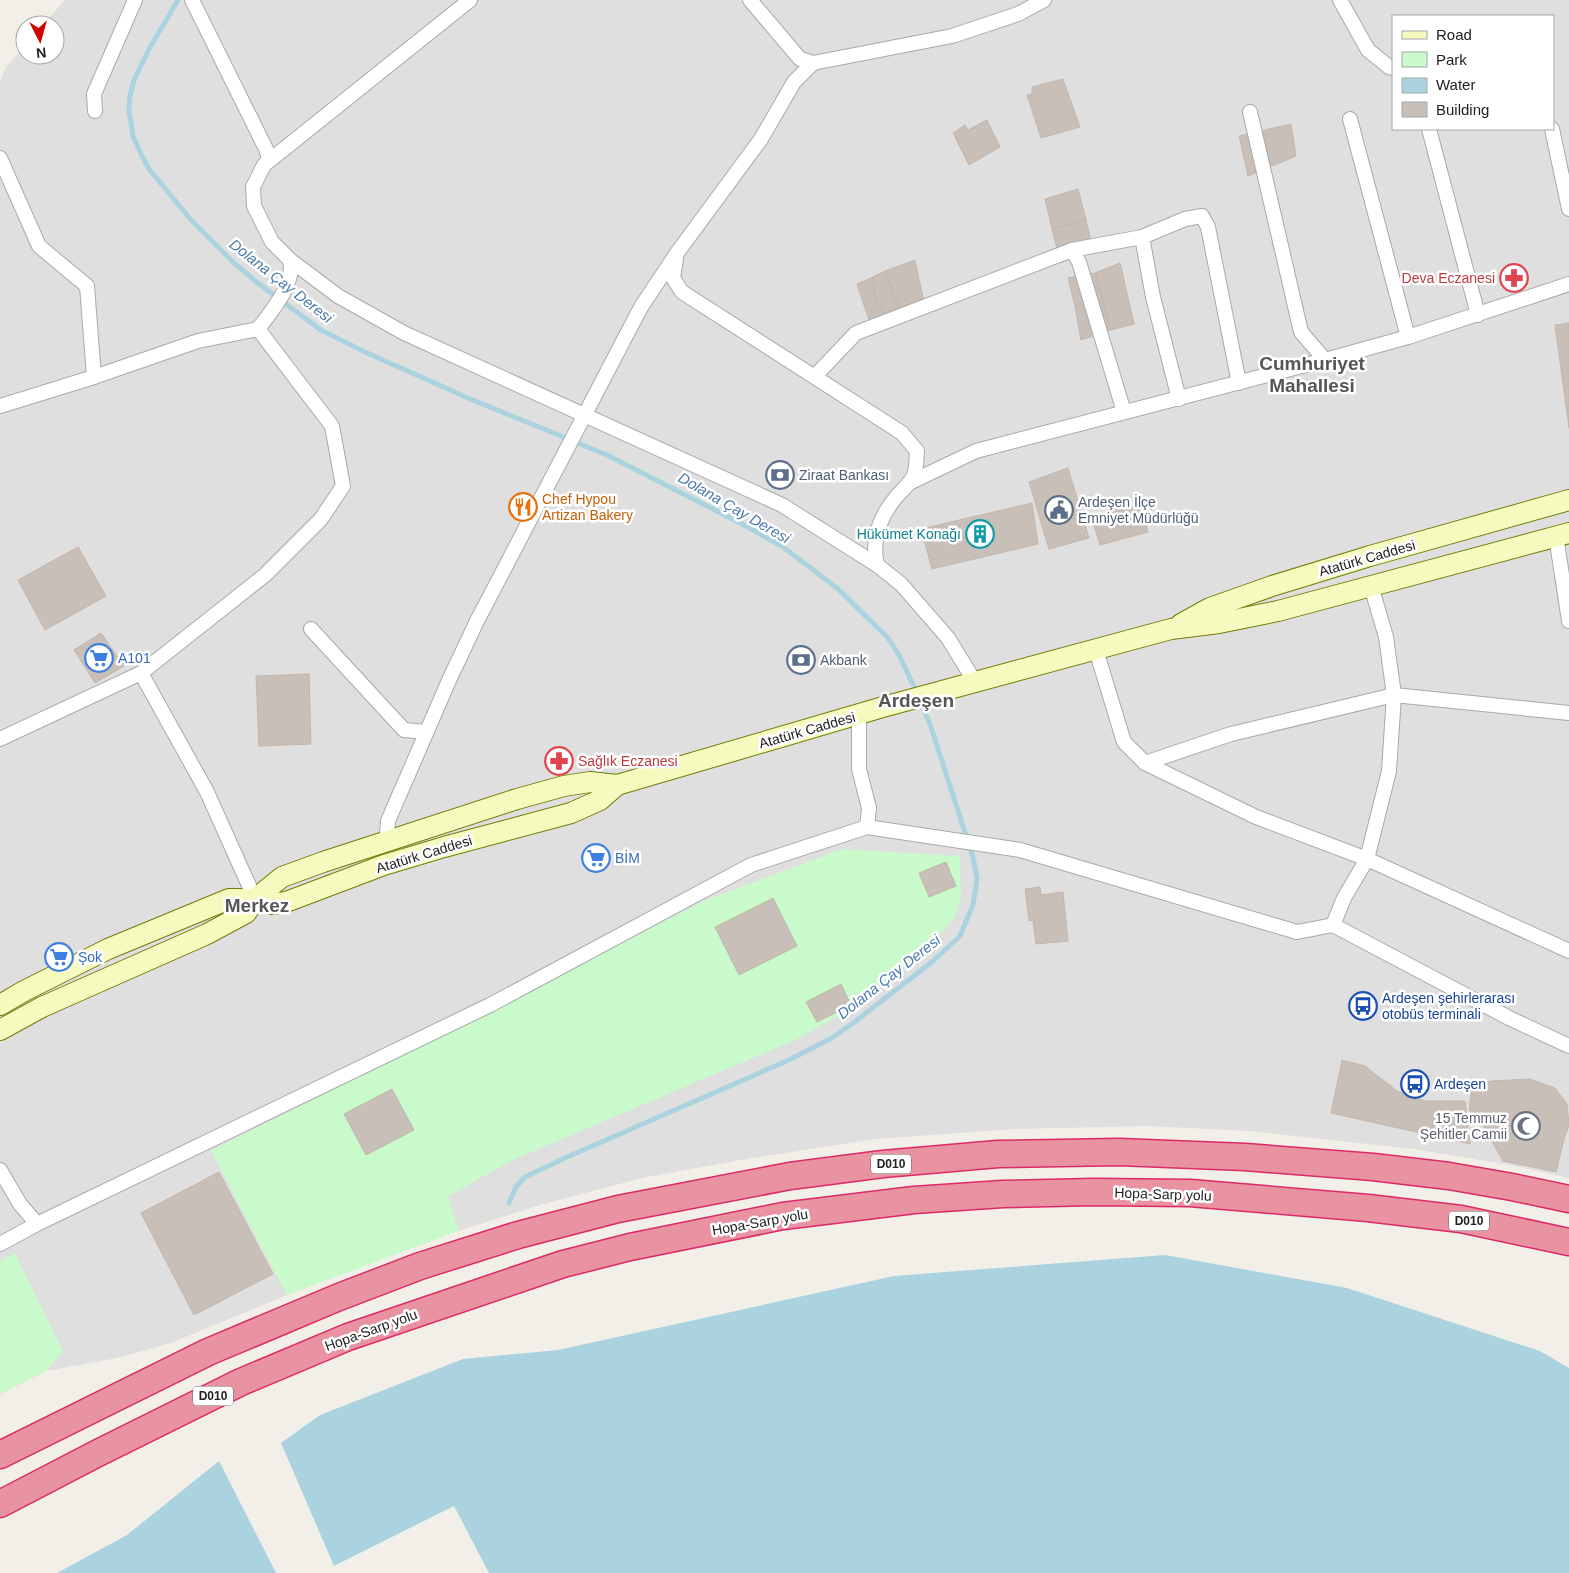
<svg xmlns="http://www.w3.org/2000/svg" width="1569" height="1573" font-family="Arial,sans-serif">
<rect width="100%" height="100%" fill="#f2efe9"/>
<!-- residential -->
<path fill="#e0dfdf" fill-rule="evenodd" d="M65 0H1569V1178L1515 1166 1413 1149 1249 1131 1148 1126 1016 1129 875 1139 752 1158 642 1178 540 1205 458 1231 343 1272 171 1343 117 1358 46 1371 0 1394V81L6 67 25 46V55H55V25H43ZM1393 16H1553V129H1393Z"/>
<!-- park -->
<g fill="#c8facc">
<path d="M842 849 960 856 961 899 954 918 933 942 850 1010 795 1040 515 1159 448 1196 458 1231 287 1295 211 1151 706 900Z"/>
<path d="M15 1253 63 1352 46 1371 0 1394V1261Z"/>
</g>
<!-- water -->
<g fill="#aad3df">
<path d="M1165 1255 1347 1288 1540 1351 1569 1368V1573H489L454 1506 334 1566 281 1443 320 1415 463 1359 558 1350 894 1276Z"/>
<path d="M219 1461 276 1573H57L127 1535Z"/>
</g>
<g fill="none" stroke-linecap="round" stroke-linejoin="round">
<!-- stream -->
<g stroke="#aad3df" stroke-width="5">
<path d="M178 0 149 49 134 80 130 95 129 110 133 136 141 154 149 169 168 192 191 220 234 263 259 284 321 330 365 352 468 398 607 455 748 527 783 547 837 588 888 638 899 655 917 693"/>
<path d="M509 1203 516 1187 525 1177 567 1157 789 1060 830 1039 852 1024 933 961 960 936 973 905 977 879 973 857 931 727 920 701"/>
</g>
</g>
<!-- building -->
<g fill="#c7bfb8" stroke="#c4b6ab">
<path d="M1063 79 1080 127 1041 138 1027 95 1032 94V87Z"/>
<path d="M987 120 1000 147 969 165 953 133 965 125 968 130Z"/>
<path d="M1291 124 1296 156 1248 176 1239 136Z"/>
<path d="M1078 189 1086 220 1052 229 1045 199Z"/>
<path d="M1086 220 1093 250 1060 260 1052 229Z"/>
<path d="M915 260 924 302 900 311 885 271Z"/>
<path d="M1120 263 1134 324 1111 330 1095 273Z"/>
<path d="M885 271 900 311 885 315 875 300 873 277Z"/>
<path d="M1095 273 1103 302 1075 306 1068 278Z"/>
<path d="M873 277 875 300 885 315 869 320 857 284Z"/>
<path d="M1103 302 1111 330 1081 340 1075 306Z"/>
<path d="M1569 323V428L1555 325Z"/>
<path d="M1068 468 1089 538 1049 549 1029 482Z"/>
<path d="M1032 503 1038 544 932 569 921 529Z"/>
<path d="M1141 504 1148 532 1100 545 1092 519 1107 515 1106 508 1118 506V510Z"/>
<path d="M78 547 106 596 45 630 18 580Z"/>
<path d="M101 633 124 666 95 683 74 650Z"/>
<path d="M309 674 311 744 259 746 256 676Z"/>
<path d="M946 862 956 886 929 897 919 873Z"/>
<path d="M1040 887 1041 895 1063 892 1068 941 1036 944 1033 920 1029 921 1025 889Z"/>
<path d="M773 898 797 946 739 975 715 927Z"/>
<path d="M841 984 851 1005 817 1022 806 1002Z"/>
<path d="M1342 1060 1365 1066 1397 1091 1424 1101H1465L1470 1144 1331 1113Z"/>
<path d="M1530 1079 1555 1088 1567 1104 1569 1125 1564 1139 1556 1172 1503 1161 1484 1127 1469 1110 1472 1086 1491 1081Z"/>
<path d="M392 1089 414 1130 366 1155 344 1114Z"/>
<path d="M219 1172 273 1274 194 1315 141 1213Z"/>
</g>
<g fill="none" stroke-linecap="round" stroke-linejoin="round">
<defs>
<g id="street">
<path d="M192 0 266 149 269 159"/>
<path d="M470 0 264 165 253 187 254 206 272 242 290 260 338 296 404 333 782 505 877 565 901 584 948 638 975 682"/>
<path d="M750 0 800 59 813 63 952 36 1018 14 1044 0"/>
<path d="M1340 0 1368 50 1389 67 1393 68"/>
<path d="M95 111 94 94 135 0"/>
<path d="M1250 112 1301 332 1325 360"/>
<path d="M1350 119 1408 337"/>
<path d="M1429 129 1478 315"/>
<path d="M1552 129 1569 209"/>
<path d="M0 158 39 246 87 286 94 377"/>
<path d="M1142 237 1153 297 1179 399"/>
<path d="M1072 250 1079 262 1124 412"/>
<path d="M676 259 673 278 682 292 902 433 917 451C916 459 917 468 914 475 911 483 903 489 897 496 880 516 871 539 877 565"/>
<path d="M258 329C271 312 296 283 290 260"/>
<path d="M815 376 856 333 1072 250 1142 237 1185 219 1202 216 1208 227 1239 383"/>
<path d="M0 406 94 377 198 341 258 329 332 426 343 486 321 519 265 575 141 673 0 739"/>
<path d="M909 483 976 451 1325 360 1408 337 1569 284"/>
<path d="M1556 536 1569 621"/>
<path d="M311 629 404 730 426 732"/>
<path d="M1096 650 1124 742 1145 763 1256 817 1367 859 1569 951"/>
<path d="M141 673 207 792 255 899"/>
<path d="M1145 763 1231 734 1394 695 1569 713"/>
<path d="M867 827 1020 850 1297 932 1333 925 1344 898 1367 859 1389 771 1394 695 1386 637 1371 586"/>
<path d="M396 838 391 837 387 834 388 821 450 678 477 621 641 307 677 253 761 139 794 82 813 63"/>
<path d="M1333 925 1509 1018 1569 1046"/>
<path d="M0 1170 20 1204 37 1224"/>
<path d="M0 1244 37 1224 490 1005 751 865 867 827 869 808 859 769V715"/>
</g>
<g id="secondary">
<path d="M1181 624 1210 608 1272 586 1370 556 1569 500"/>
<path d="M0 1005 24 991 108 949 229 899H255L282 877 323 862 517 799 564 786 590 782 617 785 883 707 1171 629 1219 623 1278 611 1569 533"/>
<path d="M0 1030 42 1007 207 934 246 913 255 899 271 904 286 902 384 865 444 847 571 813 600 800 617 785"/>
</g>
<g id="highway">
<path d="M0 1455 208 1352 339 1297 420 1266 518 1235 618 1209 790 1176 883 1164 998 1154 1119 1152 1245 1157 1373 1167 1449 1176 1512 1187 1569 1199"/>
<path d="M0 1504 98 1453 241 1382 348 1337 563 1264 630 1247 783 1216 914 1200 1003 1194 1094 1192 1190 1193 1368 1208 1461 1219 1569 1242"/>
</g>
</defs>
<!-- street casing -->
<use href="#street" stroke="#a9a9a9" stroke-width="16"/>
<!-- secondary casing -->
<use href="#secondary" stroke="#707d05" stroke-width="22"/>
<!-- highway casing -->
<use href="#highway" stroke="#dc2a67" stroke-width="29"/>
<!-- street -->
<use href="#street" stroke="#fff" stroke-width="14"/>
<!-- secondary -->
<use href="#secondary" stroke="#f7fabf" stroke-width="20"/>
<!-- highway -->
<use href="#highway" stroke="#e892a2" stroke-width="26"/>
</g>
<!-- icons -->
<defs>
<symbol id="pharmacy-ring" viewBox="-11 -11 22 22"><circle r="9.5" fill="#fff" stroke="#e0444e" stroke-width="1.5"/><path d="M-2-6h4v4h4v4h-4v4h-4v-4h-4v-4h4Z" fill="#e0444e"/></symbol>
<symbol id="bank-ring" viewBox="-11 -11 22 22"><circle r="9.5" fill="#fff" stroke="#5c6f8a" stroke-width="1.5"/><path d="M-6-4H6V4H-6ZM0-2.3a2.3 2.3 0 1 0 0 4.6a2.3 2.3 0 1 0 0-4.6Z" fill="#5c6f8a"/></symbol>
<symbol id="restaurant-ring" viewBox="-11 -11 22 22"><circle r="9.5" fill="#fff" stroke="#e8710a" stroke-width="1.5"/><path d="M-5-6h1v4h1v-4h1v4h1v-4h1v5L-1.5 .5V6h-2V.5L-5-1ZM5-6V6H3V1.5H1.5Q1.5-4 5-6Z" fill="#e8710a"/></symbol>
<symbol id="civic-ring" viewBox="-11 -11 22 22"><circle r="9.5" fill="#fff" stroke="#5c6f8a" stroke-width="1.5"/><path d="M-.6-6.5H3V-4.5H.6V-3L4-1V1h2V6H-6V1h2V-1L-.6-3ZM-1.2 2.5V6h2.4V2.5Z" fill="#5c6f8a"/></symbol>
<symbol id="building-ring" viewBox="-11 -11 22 22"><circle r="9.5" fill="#fff" stroke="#0f9aa8" stroke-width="1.5"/><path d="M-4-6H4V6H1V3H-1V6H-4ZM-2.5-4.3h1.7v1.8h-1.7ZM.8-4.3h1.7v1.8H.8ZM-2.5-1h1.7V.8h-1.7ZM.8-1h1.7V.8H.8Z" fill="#0f9aa8"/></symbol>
<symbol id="supermarket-ring" viewBox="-11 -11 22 22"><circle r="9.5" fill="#fff" stroke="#3f7fe0" stroke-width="1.5"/><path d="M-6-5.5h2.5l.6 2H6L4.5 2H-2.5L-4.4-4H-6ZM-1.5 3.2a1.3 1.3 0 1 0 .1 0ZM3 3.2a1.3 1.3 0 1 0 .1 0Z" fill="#3f7fe0"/></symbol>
<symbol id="bus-ring" viewBox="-11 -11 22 22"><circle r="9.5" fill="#fff" stroke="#1a4fb4" stroke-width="1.5"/><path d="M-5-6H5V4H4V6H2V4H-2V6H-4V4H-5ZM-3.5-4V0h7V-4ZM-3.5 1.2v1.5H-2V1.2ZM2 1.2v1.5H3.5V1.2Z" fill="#1a4fb4"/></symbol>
<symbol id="mosque-ring" viewBox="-11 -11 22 22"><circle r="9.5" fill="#fff" stroke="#6b7280" stroke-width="1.5"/><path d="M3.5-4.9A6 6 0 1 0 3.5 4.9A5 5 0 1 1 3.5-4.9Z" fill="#6b7280"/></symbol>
</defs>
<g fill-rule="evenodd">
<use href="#pharmacy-ring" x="1498" y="262" width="32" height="32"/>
<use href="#bank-ring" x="764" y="459" width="32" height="32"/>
<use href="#restaurant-ring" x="507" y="491" width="32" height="32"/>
<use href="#civic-ring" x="1043" y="494" width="32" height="32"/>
<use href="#building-ring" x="964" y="518" width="32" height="32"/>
<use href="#supermarket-ring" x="83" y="642" width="32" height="32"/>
<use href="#bank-ring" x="785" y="644" width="32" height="32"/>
<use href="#pharmacy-ring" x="543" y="745" width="32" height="32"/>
<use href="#supermarket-ring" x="580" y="842" width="32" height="32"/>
<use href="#supermarket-ring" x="43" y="941" width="32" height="32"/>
<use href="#bus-ring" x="1347" y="990" width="32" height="32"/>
<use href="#bus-ring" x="1399" y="1068" width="32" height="32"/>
<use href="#mosque-ring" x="1510" y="1110" width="32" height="32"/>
</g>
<g text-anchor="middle" stroke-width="5" stroke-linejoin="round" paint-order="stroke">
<!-- shield labels -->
<g fill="#fff" stroke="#646464" stroke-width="1">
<rect x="871" y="1154.5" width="40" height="19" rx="4"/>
<rect x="1449" y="1211.5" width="40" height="19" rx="4"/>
<rect x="193" y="1386.5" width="40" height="19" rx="4"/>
</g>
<g font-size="12" font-weight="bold" fill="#222">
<text x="891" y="1168">D010</text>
<text x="1469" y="1225">D010</text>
<text x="213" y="1400">D010</text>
</g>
<!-- health labels -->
<g font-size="14" fill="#be3a42" stroke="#fff" text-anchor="end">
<text x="1495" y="283">Deva Eczanesi</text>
<text x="578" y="766" text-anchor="start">Sağlık Eczanesi</text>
</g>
<!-- service labels -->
<g font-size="14" fill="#4e5e75" stroke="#fff" text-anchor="start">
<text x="799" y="480">Ziraat Bankası</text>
<text x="1078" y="507">Ardeşen İlçe<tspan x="1078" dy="16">Emniyet Müdürlüğü</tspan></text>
<text x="820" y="665">Akbank</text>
</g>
<!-- food labels -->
<g font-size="14" fill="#c56008" stroke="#fff" text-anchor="start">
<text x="542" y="504">Chef Hypou<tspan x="542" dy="16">Artizan Bakery</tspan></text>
</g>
<!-- culture labels -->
<g font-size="14" fill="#0d838f" stroke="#fff" text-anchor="end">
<text x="961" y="539">Hükümet Konağı</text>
</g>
<!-- street labels -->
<g font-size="14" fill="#222" stroke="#fff">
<text transform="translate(1367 558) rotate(-16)" y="5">Atatürk Caddesi</text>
<text transform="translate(807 730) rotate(-16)" y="5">Atatürk Caddesi</text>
<text transform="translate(424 854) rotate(-17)" y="5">Atatürk Caddesi</text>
<text transform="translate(1163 1194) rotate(2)" y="5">Hopa-Sarp yolu</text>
<text transform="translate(760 1222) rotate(-10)" y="5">Hopa-Sarp yolu</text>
<text transform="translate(371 1330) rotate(-20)" y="5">Hopa-Sarp yolu</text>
</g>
<!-- shop labels -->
<g font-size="14" fill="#366cbe" stroke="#fff" text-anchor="start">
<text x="118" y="663">A101</text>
<text x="615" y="863">BİM</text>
<text x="78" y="962">Şok</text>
</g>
<!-- transit labels -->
<g font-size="14" fill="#164399" stroke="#fff" text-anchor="start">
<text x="1382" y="1003">Ardeşen şehirlerarası<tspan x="1382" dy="16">otobüs terminali</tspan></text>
<text x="1434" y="1089">Ardeşen</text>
</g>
<!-- worship labels -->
<g font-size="14" fill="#5b616d" stroke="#fff" text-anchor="end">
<text x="1507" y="1123">15 Temmuz<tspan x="1507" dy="16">Şehitler Camii</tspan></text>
</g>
<!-- water labels -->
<g font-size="15" font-style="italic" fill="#4a7aab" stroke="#fff">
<text transform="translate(281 281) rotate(38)" y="5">Dolana Çay Deresi</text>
<text transform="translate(734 508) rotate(30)" y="5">Dolana Çay Deresi</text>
<text transform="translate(889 977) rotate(-38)" y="5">Dolana Çay Deresi</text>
</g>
<!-- district labels -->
<g font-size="19" font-weight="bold" fill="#555" stroke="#fff">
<text x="1312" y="370">Cumhuriyet<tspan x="1312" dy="22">Mahallesi</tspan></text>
<text x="916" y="707">Ardeşen</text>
<text x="257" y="912">Merkez</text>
</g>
</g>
<!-- legend -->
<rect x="1392" y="15" width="162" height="115" fill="#ffffff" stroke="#a7a7a7"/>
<rect x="1402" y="31" width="25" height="8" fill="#f7fabf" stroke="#a7a7a7"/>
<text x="1436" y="40" font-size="15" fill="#222222">Road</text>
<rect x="1402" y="52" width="25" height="15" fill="#c8facc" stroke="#a7a7a7"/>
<text x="1436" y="65" font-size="15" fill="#222222">Park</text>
<rect x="1402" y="78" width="25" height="15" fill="#aad3df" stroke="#a7a7a7"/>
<text x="1436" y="90" font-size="15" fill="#222222">Water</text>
<rect x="1402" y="102" width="25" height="15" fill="#c7bfb8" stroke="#a7a7a7"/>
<text x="1436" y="115" font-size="15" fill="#222222">Building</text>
<!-- north arrow -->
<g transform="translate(40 40) rotate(174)"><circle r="24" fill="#ffffff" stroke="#a7a7a7"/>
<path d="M0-4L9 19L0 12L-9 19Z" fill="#d40000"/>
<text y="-8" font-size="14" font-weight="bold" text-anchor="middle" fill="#222222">N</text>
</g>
</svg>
